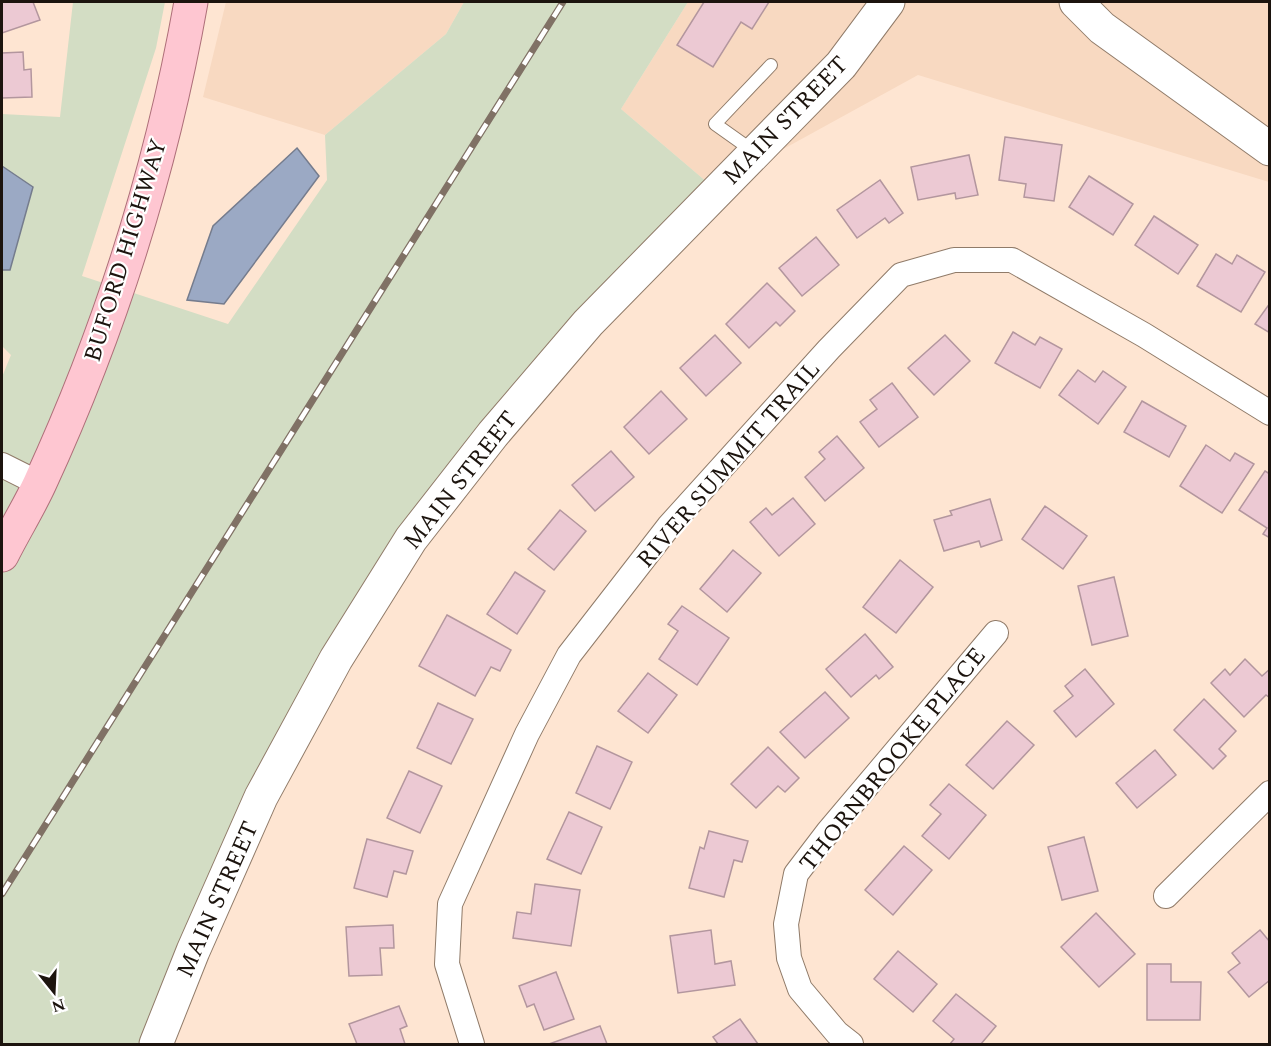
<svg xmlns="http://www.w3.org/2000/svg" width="1271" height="1046" font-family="Spectral,serif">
<rect width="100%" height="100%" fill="#fee5d2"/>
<!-- built -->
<g fill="#f8d9c1">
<path d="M226 2H464L446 34 325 135 203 97Z"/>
<path d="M688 2H1269V182L918 75 729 179 708 183 621 109Z"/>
</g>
<!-- green -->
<path fill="#d3ddc4" d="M73 2H165L156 48 82 276 228 324 327 180 325 135 446 34 464 2H688L621 109 708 183 377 576 150 1044H2V377L11 355 2 346V114L60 117Z"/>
<!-- water -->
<g fill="#9ba9c4" stroke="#757c8d" stroke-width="1.5">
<path d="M297 148 319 176 224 304 187 300 213 226Z"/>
<path d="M2 166 33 187 10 270H2Z"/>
</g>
<!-- building -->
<g fill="#ecc9d3" stroke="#b3969e" stroke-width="1.5">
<path d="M2 2H33L40 20 2 33Z"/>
<path d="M704 2H769L752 29 741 22 713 67 677 45Z"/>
<path d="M23 52 24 70 31 69 32 97 2 98V53Z"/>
<path d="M1005 137 1062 145 1054 201 1024 197 1026 184 999 180Z"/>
<path d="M969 155 978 195 956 199 955 193 918 200 911 167Z"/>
<path d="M1089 176 1133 204 1113 235 1069 207Z"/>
<path d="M880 180 903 213 889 223 885 218 857 238 837 210Z"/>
<path d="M1154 216 1198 245 1178 274 1135 245Z"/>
<path d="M816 237 839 265 802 296 779 268Z"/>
<path d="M1216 254 1232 264 1237 255 1265 272 1241 312 1197 286Z"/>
<path d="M767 283 795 311 780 326 776 322 749 348 726 324Z"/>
<path d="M1270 303V333L1255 324Z"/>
<path d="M1013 332 1035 345 1040 337 1062 349 1040 388 995 363Z"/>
<path d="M715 335 741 363 706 396 680 368Z"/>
<path d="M945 335 970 361 934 395 908 368Z"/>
<path d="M1078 370 1095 382 1103 371 1126 387 1098 424 1059 395Z"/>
<path d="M892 383 918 417 879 447 860 422 877 409 870 400Z"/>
<path d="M661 391 687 419 649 454 624 427Z"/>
<path d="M1142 401 1186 426 1169 457 1124 432Z"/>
<path d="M837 436 864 468 825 501 805 477 825 459 819 452Z"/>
<path d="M1206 445 1230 461 1235 453 1254 464 1222 513 1180 486Z"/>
<path d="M611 451 634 477 595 511 572 485Z"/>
<path d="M1265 471 1270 474V538L1263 534 1267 528 1239 510Z"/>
<path d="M793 498 815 524 779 556 750 522 766 508 772 515Z"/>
<path d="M990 499 1002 540 981 547 979 541 944 551 934 520 952 515 950 511Z"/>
<path d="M1045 506 1087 536 1063 569 1022 539Z"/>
<path d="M560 510 586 531 554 570 528 549Z"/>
<path d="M733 550 761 573 727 612 700 589Z"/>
<path d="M900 560 933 587 896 633 863 607Z"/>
<path d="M515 572 545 591 517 634 487 614Z"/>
<path d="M1114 577 1128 636 1092 645 1078 586Z"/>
<path d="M682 606 729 638 697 685 659 659 678 631 668 624Z"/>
<path d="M447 615 511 650 500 671 491 667 475 696 419 666Z"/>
<path d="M865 634 893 667 879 679 876 675 851 697 826 669Z"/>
<path d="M1245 659 1262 676 1270 669V698L1266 695 1244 717 1211 683 1225 669 1230 675Z"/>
<path d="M1085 669 1114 704 1076 737 1054 711 1073 696 1065 686Z"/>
<path d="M648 673 677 695 648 733 618 711Z"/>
<path d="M825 692 849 718 805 758 780 732Z"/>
<path d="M1204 699 1236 731 1219 749 1226 756 1213 769 1174 730Z"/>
<path d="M438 703 473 719 451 764 417 748Z"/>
<path d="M1007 721 1034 745 993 789 966 765Z"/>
<path d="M597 746 632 762 610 809 576 793Z"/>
<path d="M768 747 799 778 785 792 778 786 756 808 731 784Z"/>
<path d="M1155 750 1176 775 1137 808 1116 783Z"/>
<path d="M409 771 442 786 420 833 387 818Z"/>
<path d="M949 784 986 815 949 859 922 836 941 814 930 805Z"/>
<path d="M569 812 602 827 581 874 547 859Z"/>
<path d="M709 831 748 841 742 862 734 860 724 897 689 888 700 847 704 849Z"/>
<path d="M1084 837 1098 891 1062 900 1048 847Z"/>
<path d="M367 839 413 851 406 874 394 871 387 897 354 888Z"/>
<path d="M904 846 932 870 893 915 865 890Z"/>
<path d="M535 884 580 890 571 946 513 938 517 912 531 914Z"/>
<path d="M1096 913 1135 954 1099 987 1061 947Z"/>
<path d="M393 925 394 948H380L382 975 349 976 346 927Z"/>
<path d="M711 930 715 964 731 961 735 985 678 993 670 936Z"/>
<path d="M1260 930 1270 942V980L1249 997 1228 972 1240 963 1232 953Z"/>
<path d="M898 951 937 984 913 1012 874 979Z"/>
<path d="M1147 964H1171V982H1201L1200 1020H1147Z"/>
<path d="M556 972 574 1019 544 1030 534 1004 527 1007 519 986Z"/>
<path d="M956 994 996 1026 981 1044H950L954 1039 933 1021Z"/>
<path d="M399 1006 407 1026 400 1029 405 1044H357L349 1024Z"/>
<path d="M740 1019 758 1044H718L713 1037Z"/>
<path d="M600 1026 607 1044H549Z"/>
</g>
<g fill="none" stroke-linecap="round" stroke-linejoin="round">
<defs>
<path id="lane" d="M753 151 715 124 771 65"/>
<g id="street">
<path d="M2 465 40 484"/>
<path d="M1166 896 1270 793"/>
<path d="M472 1044 447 964 450 904 527 734 569 655 669 526 829 349 901 275 954 260H1012L1144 335 1270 413"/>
<path d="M851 1044 837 1033 800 989 789 958 786 924 796 874 828 832 996 633"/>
</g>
<g id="secondary">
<path d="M1076 2 1102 28 1270 149"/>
<path d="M156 1044 193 951 261 797 336 659 411 539 493 434 588 323 841 65 888 2"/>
</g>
<path id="primary" d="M2 555C14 531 29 507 40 483 110 331 162 166 191 2"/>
</defs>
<!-- lane casing -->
<use href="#lane" stroke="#907b69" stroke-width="14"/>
<!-- street casing -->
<use href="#street" stroke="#907b69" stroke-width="26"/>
<!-- secondary casing -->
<use href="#secondary" stroke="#907b69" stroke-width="35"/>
<!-- primary casing -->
<use href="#primary" stroke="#ae6f79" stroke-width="35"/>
<!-- lane -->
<use href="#lane" stroke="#fff" stroke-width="12"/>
<!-- street -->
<use href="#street" stroke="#fff" stroke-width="24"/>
<!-- secondary -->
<use href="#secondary" stroke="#fff" stroke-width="33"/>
<!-- primary -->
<use href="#primary" stroke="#fec6d1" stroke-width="33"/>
<defs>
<path id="rail" d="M2 894 563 2"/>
</defs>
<!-- rail casing -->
<use href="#rail" stroke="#807165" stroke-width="7"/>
<!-- rail -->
<use href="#rail" stroke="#fff" stroke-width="4.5" stroke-dasharray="14" stroke-linecap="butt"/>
</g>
<g text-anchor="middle" stroke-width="4.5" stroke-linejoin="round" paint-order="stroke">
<!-- street labels -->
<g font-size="24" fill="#1c140e" stroke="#fff">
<text transform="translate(785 120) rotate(-46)" y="8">MAIN STREET</text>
<text transform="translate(125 250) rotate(-73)" y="8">BUFORD HIGHWAY</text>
<text transform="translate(728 464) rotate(-49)" y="8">RIVER SUMMIT TRAIL</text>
<text transform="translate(460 480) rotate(-52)" y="8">MAIN STREET</text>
<text transform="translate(892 759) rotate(-51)" y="8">THORNBROOKE PLACE</text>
<text transform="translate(217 899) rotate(-66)" y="8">MAIN STREET</text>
</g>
</g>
<!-- border -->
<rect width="1271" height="1046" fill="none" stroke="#1c140e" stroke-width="6"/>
<!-- north arrow -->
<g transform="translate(54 992) rotate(162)" stroke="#ffffff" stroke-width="4.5" paint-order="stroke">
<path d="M0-4.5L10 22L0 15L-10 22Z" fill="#1c140e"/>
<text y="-9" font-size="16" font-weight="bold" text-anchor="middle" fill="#1c140e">N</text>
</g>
</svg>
